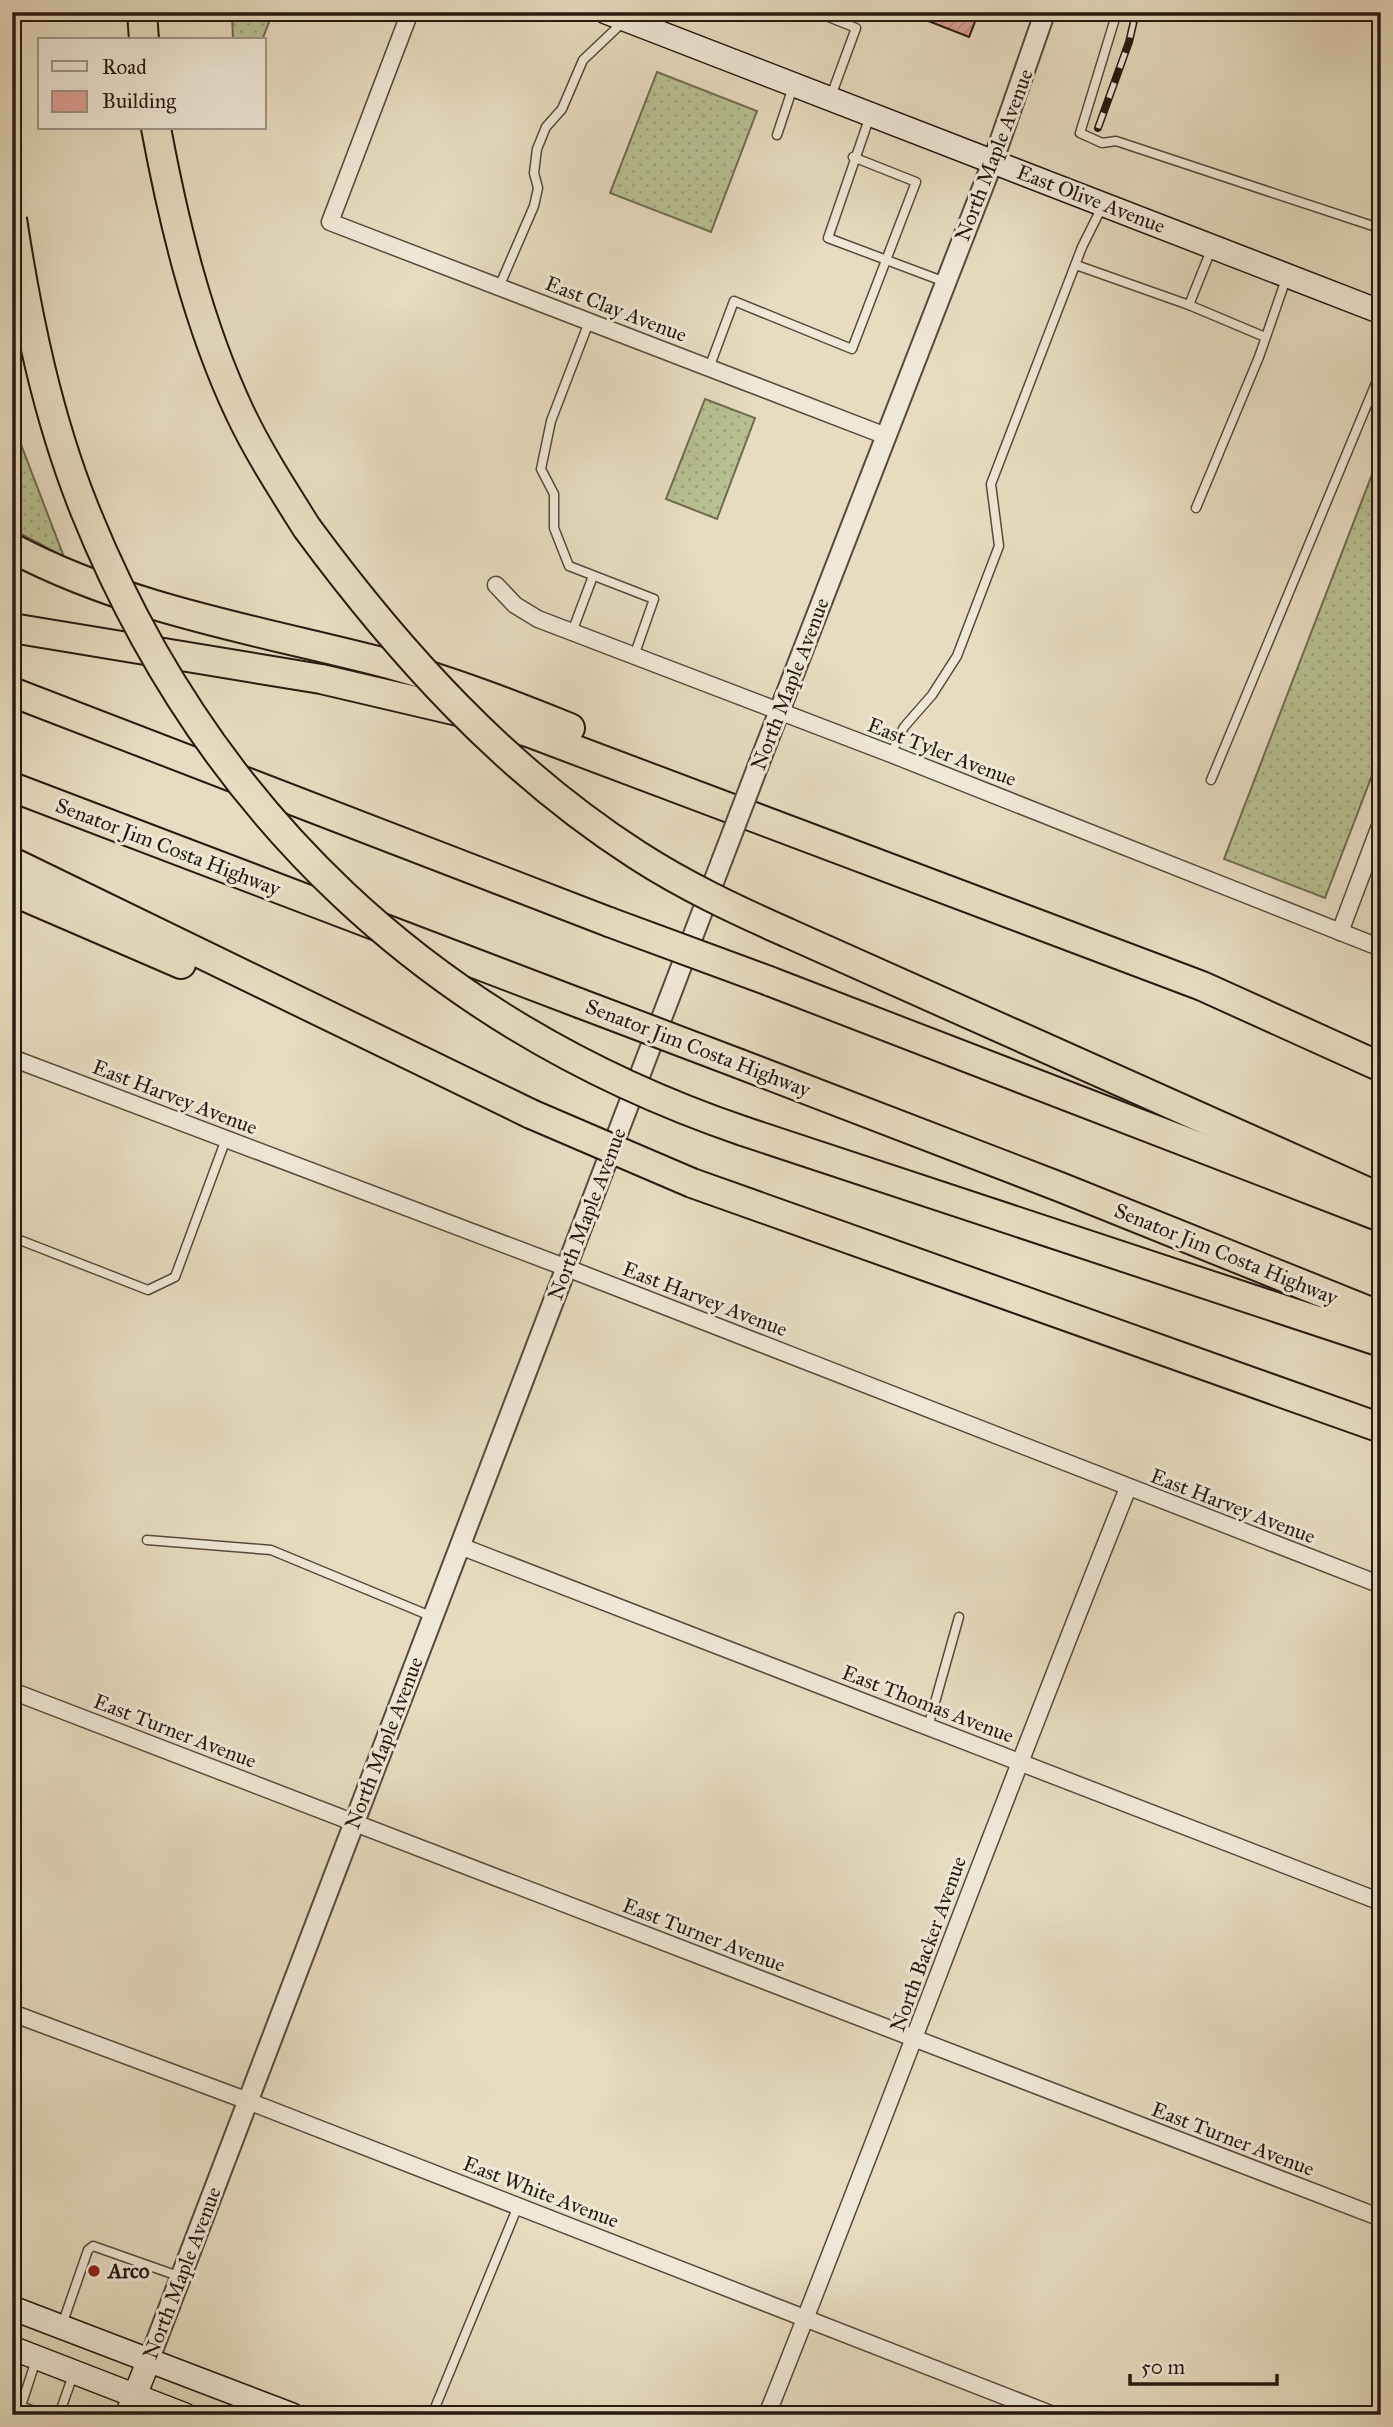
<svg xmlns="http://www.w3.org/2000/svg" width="1393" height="2427" font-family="'IM FELL Great Primer',serif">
<defs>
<pattern id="grass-dots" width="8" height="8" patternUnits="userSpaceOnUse" patternTransform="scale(1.75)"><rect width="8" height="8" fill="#b7c091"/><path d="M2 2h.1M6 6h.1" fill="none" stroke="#9da47c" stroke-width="1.8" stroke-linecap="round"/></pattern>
<pattern id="building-hatch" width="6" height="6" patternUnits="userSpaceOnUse" patternTransform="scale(1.75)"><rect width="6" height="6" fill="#e0a196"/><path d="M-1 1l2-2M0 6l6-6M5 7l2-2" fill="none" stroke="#c08a80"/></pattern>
</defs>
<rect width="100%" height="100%" fill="#e7dcc0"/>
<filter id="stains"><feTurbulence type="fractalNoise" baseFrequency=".00286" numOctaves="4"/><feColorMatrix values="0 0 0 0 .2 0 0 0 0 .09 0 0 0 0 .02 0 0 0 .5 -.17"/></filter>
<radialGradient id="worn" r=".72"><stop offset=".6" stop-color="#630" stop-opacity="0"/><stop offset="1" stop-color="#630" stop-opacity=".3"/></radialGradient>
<!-- grass -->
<g fill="url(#grass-dots)" stroke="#6f6c50" stroke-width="2">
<path d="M232 12H273L262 40H233Z"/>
<path d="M657 72 757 111 711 232 610 193Z"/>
<path d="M705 399 755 418 717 519 666 499Z"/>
<path d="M12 421 64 557 12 529Z"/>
<path d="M1381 451V752L1325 898 1224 859Z"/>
</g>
<!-- building -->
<path fill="url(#building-hatch)" stroke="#271910" stroke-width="2" d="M959 12 976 19 969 37 908 13Z"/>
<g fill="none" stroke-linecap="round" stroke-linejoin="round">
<defs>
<g id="service">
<path d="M816 12 856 28 831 96"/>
<path d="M1117 12 1080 133 1102 143 1116 141 1373 226 1381 232"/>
<path d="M870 116 828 238 945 282"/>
<path d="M777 135 793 87"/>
<path d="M1076 265 1189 305 1265 337"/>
<path d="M499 287 534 206 538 188 534 173 537 149 546 127 562 109 583 60 622 23"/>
<path d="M1189 305 1211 250"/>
<path d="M589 322 551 421 541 469 554 494V528L569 566 654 599 634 656"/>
<path d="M709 368 734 301 852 349 916 182 853 157"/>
<path d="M1196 508 1259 357 1286 279"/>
<path d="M572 632 593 576"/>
<path d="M891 754 904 727 932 695 957 656 999 546 991 484 1082 247 1102 207"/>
<path d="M1211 780 1381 371"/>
<path d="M12 1237 148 1290 175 1277 226 1139"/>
<path d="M147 1540 271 1550 433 1617"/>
<path d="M928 1727 959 1617"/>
<path d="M62 2325 88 2250 93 2246 181 2277"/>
<path d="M12 2403 45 2415"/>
<path d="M21 2406 36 2360"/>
<path d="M59 2415 73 2375"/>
<path d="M432 2415 518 2206"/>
</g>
<g id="minor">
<path d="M410 12 330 222 886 436"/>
<path d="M496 585 515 605 538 619 891 754 1381 948"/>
<path d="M1340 932 1381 823"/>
<path d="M12 1058 567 1268 1381 1585"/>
<path d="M460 1546 1381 1902"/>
<path d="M12 1691 1381 2218"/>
<path d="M12 2013 248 2101 1053 2415"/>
<path d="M767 2415C890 2107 1004 1796 1128 1488"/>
</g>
<g id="tertiary">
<path d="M758 766 993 161 1045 12"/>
<path d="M149 2360 722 860"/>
</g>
<g id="secondary">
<path d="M606 12 1381 312"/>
<path d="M12 2308 292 2415"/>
<path d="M12 2348 185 2415"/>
<path d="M127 2415 149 2360"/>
</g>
<g id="motorway">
<path d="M142 12 144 40"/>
<path d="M156 128C174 224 198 324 240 413 259 453 283 490 307 528"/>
<path d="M12 548C129 610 262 631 389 664 451 681 510 704 570 728"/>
<path d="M12 628 321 679 462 712 528 732 1202 986 1381 1067"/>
<path d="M12 692 609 922"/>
<path d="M12 787 579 1003"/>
<path d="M12 862 531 1114"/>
<path d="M12 891 181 964"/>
<path d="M788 933 1381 1198"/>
<path d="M769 981 1381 1217"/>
<path d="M740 1064 1060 1187 1381 1316"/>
<path d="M743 1131 1381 1342"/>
<path d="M692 1183 1381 1428"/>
</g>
</defs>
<!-- service casing -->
<use href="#service" stroke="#574a3c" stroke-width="11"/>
<!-- minor casing -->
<use href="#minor" stroke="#574a3c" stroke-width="19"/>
<!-- tertiary casing -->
<use href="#tertiary" stroke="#574a3c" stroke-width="23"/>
<!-- secondary casing -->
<use href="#secondary" stroke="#271910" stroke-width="26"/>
<!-- motorway casing -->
<use href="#motorway" stroke="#271910" stroke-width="32"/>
<!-- service -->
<use href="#service" stroke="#efe8d6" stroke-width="8"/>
<!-- minor -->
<use href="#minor" stroke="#efe8d6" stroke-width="16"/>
<!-- tertiary -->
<use href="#tertiary" stroke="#efe8d6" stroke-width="19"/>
<!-- secondary -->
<use href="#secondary" stroke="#efe8d6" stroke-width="23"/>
<!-- motorway -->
<use href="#motorway" stroke="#e7dcc0" stroke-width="28"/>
<defs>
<path id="rail" d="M1098 128 1129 42 1136 12"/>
</defs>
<!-- rail casing -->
<use href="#rail" stroke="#271910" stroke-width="8"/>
<!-- rail -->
<use href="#rail" stroke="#efe8d6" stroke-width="5" stroke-dasharray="16" stroke-linecap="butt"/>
<defs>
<path id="tertiary-bridge" d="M722 860 758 766"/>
<g id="motorway-bridge">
<path d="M12 219C27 317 47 415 84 508 206 813 433 1025 743 1131"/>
<path d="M307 528C399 653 505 770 637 855 685 886 736 910 788 933"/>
<path d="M609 922 769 981"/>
<path d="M579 1003 740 1064"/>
<path d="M531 1114 692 1183"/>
</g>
</defs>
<!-- tertiary-bridge casing -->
<use href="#tertiary-bridge" stroke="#574a3c" stroke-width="23" stroke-linecap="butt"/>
<!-- motorway-bridge casing -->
<use href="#motorway-bridge" stroke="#271910" stroke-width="32" stroke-linecap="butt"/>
<!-- tertiary-bridge -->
<use href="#tertiary-bridge" stroke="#efe8d6" stroke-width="19"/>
<!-- motorway-bridge -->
<use href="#motorway-bridge" stroke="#e7dcc0" stroke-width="28"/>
</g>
<!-- markers -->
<circle fill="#8f2418" stroke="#efe8d6" stroke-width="2.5" cx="94" cy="2271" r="7"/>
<g text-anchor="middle" stroke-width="6" stroke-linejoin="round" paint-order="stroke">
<!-- street labels -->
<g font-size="21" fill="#271910" stroke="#efe8d6">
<text transform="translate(994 155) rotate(-69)" y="7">North Maple Avenue</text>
<text transform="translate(1091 199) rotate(21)" y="7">East Olive Avenue</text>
<text transform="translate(616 309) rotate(21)" y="7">East Clay Avenue</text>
<text transform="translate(790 684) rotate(-69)" y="7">North Maple Avenue</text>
<text transform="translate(942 752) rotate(21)" y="7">East Tyler Avenue</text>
<text transform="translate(168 847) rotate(21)" y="7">Senator Jim Costa Highway</text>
<text transform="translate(698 1048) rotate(21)" y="7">Senator Jim Costa Highway</text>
<text transform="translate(175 1097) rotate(21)" y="7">East Harvey Avenue</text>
<text transform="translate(587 1214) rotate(-69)" y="7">North Maple Avenue</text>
<text transform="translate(1226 1254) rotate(22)" y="7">Senator Jim Costa Highway</text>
<text transform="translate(705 1299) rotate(21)" y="7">East Harvey Avenue</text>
<text transform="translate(1233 1506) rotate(21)" y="7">East Harvey Avenue</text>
<text transform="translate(928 1704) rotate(21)" y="7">East Thomas Avenue</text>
<text transform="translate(175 1731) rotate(21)" y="7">East Turner Avenue</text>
<text transform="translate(384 1743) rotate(-69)" y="7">North Maple Avenue</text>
<text transform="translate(704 1935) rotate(21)" y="7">East Turner Avenue</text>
<text transform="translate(928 1944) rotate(-70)" y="7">North Backer Avenue</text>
<text transform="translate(1233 2139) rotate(21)" y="7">East Turner Avenue</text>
<text transform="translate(541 2192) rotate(21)" y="7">East White Avenue</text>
<text transform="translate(182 2273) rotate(-69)" y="7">North Maple Avenue</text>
</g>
<!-- poi labels -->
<g font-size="21" font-weight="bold" fill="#271910" stroke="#efe8d6" text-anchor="start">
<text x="108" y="2278">Arco</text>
</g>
</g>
<!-- margin -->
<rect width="1393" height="2427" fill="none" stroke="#e7dcc0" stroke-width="42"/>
<rect x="14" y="14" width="1365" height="2399" fill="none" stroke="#271910" stroke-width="3.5"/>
<rect x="21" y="21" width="1351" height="2385" fill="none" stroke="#271910" stroke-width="2"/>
<!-- legend -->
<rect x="38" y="38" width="228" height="91" fill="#efe8d6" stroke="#9f9587" stroke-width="2"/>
<rect x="52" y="61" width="35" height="10" fill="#efe8d6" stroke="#9f9587" stroke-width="2"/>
<text x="102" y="74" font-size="21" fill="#271910">Road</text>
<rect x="52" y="91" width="35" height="21" fill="#e0a196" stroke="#9f9587" stroke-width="2"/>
<text x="102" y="108" font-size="21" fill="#271910">Building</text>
<!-- scale -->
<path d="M1130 2374v10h147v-10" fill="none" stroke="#271910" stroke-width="3.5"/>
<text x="1141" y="2374" font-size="21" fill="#271910" stroke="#efe8d6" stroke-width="5" paint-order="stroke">50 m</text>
<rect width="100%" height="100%" filter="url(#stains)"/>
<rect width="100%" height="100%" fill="url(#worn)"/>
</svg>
